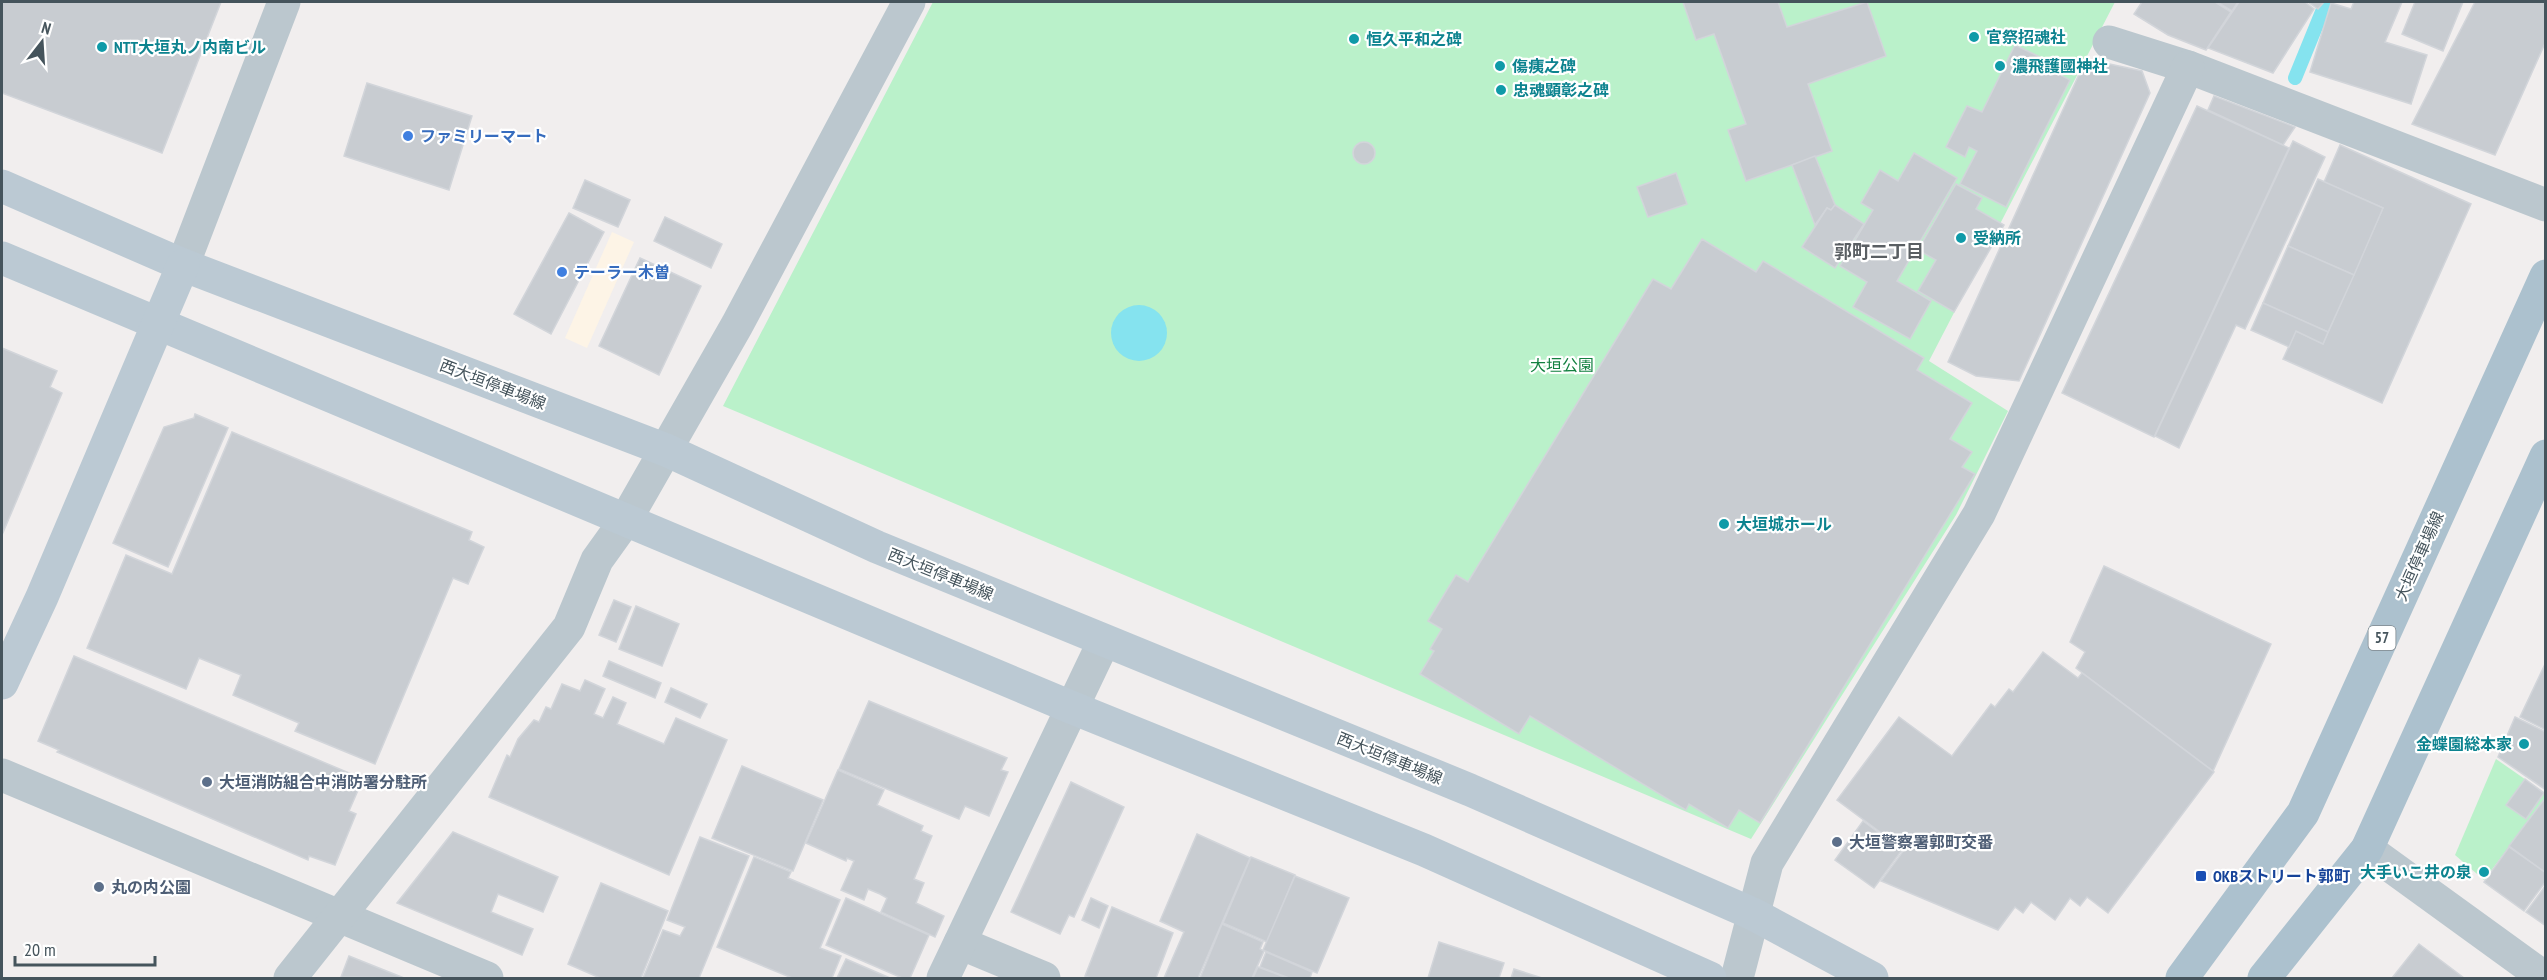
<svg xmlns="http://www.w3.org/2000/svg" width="2547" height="980" font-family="'PT Sans Narrow','Noto Sans JP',sans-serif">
<rect width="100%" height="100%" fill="#f1eeee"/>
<!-- commercial -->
<path fill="#fdf4e6" d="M612 232 634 242 587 348 565 338Z"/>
<!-- green -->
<g fill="#baf1ca">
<path d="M933 2H2115L1929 361 2008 411 1956 515 1751 839 723 406Z"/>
<path d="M2496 759 2545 793V799L2484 880 2455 855Z"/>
</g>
<!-- water -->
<circle fill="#85e3ef" cx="1139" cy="333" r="28"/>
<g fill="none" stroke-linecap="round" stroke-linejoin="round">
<!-- stream -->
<path stroke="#85e3ef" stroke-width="14" d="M2295 78 2326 2"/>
</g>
<!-- building -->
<g fill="#c8ccd1" stroke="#d2d5da" stroke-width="1.5">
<path d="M2 2H221L162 153 2 93Z"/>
<path d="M1683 2H1778L1787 27 1867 2 1886 56 1808 84 1832 151 1746 181 1728 130 1746 124 1714 34 1696 40Z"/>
<path d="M2142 2H2215L2231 12 2206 50 2168 35 2134 14Z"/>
<path d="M2217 2H2238L2232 11Z"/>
<path d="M2239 2H2305L2314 9 2273 73 2208 48Z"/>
<path d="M2308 2H2324L2318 9Z"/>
<path d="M2354 2H2402L2385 42 2427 55 2411 104 2310 72 2331 3 2351 9Z"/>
<path d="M2415 2H2463L2443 51 2402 34Z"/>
<path d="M2475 2H2546V41L2495 155 2412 124Z"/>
<path d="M2015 45 2042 58 2039 64 2070 80 2006 207 1960 184 1977 151 1969 147 1965 157 1946 147 1967 106 1982 112Z"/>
<path d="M2086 59 2142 71 2150 93 2019 381 1976 376 1948 362Z"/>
<path d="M367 83 472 116 449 190 344 156Z"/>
<path d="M2214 96 2295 127 2283 145 2208 110Z"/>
<path d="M2197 106 2289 148 2154 437 2062 393Z"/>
<path d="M2293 141 2325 157 2245 329 2236 325 2179 448 2155 436Z"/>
<circle cx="1364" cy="153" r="11"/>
<path d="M2340 145 2471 204 2382 403 2283 359 2296 331 2323 344 2383 208 2324 182Z"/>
<path d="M1914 153 1957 178 1897 281 1931 301 1910 339 1853 307 1867 282 1840 266 1873 210 1861 203 1880 170 1898 181Z"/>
<path d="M1815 156 1835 205 1831 210 1827 208 1815 225 1792 165Z"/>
<path d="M1676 173 1687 204 1648 217 1637 187Z"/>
<path d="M2318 179 2383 208 2354 275 2288 246Z"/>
<path d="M585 180 630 200 618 227 573 208Z"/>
<path d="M1956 184 1982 198 1976 209 2004 225 1954 312 1918 291 1936 260 1918 250Z"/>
<path d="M1835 205 1864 224 1835 268 1802 247 1827 208 1831 210Z"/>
<path d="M569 213 604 232 551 334 514 314Z"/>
<path d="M665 217 722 244 711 268 654 241Z"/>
<path d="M1702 239 1756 272 1763 261 1924 358 1917 370 1972 403 1950 439 1972 452 1962 467 1975 474 1760 823 1739 810 1728 828 1689 804 1686 810 1530 716 1519 734 1420 674 1434 651 1430 649 1442 629 1428 621 1456 575 1468 582 1653 279 1671 289Z"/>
<path d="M2288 246 2354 275 2328 332 2263 303Z"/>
<path d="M640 258 701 286 659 375 599 346Z"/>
<path d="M2263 303 2328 332 2323 344 2296 331 2289 347 2251 330Z"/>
<path d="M2 348 57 371 50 387 62 393 2 535Z"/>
<path d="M195 414 228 428 168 567 113 543 164 427 194 418Z"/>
<path d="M232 432 472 532 469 540 484 547 468 584 453 578 375 764 295 731 299 723 233 695 241 675 199 658 186 689 87 648 126 555 172 574Z"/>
<path d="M2104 566 2271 644 2213 771 2076 668 2085 652 2070 642Z"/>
<path d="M614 600 631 607 616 642 599 635Z"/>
<path d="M636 606 679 624 662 666 619 649Z"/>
<path d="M2043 652 2078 678 2082 673 2214 772 2108 913 2087 897 2080 906 2070 898 2055 920 2031 902 2023 913 2015 907 1998 930 1881 881 1904 850 1837 800 1899 717 1952 756 1991 704 1995 707 2009 689 2013 692Z"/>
<path d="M74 656 363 779 349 811 356 814 335 865 309 856 308 860 57 752 59 750 38 741Z"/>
<path d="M609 661 661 683 655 698 603 676Z"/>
<path d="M2546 662V730L2520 717Z"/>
<path d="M585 680 605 689 594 714 603 718 613 697 626 703 617 724 664 744 676 718 727 740 669 875 489 797 507 755 510 757 518 739 534 720 539 722 546 707 551 709 562 684 580 691Z"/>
<path d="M671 688 707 704 700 718 665 702Z"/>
<path d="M869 701 1007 758 1001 770 1008 772 989 816 965 806 959 819 839 769Z"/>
<path d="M2515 717 2546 732V790L2498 757Z"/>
<path d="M742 766 823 800 793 871 712 838Z"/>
<path d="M838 770 884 790 877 805 923 826 921 831 932 836 914 879 924 883 916 903 944 916 935 937 881 912 887 898 880 894 868 889 864 900 841 890 854 861 847 858 846 861 806 843Z"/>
<path d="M2525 779 2544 793 2526 819 2506 805Z"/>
<path d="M1071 782 1124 807 1074 917 1069 915 1060 934 1011 912Z"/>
<path d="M2546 797V873L2509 846Z"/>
<path d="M1863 821 1902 850 1874 888 1835 860Z"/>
<path d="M453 832 558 877 543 912 498 894 491 912 533 929 522 955 397 903Z"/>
<path d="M1197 834 1250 858 1198 978H1164L1184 932 1160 921Z"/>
<path d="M700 837 749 856 699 978H643L663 930 680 936 685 927 667 920Z"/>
<path d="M2509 847 2546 873V881L2524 911 2484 882Z"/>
<path d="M754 857 791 872 788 878 840 900 820 948 841 956 832 978H792L717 947Z"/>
<path d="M1251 857 1295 875 1267 942 1223 923Z"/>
<path d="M1295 876 1349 898 1317 973 1263 950Z"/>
<path d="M601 883 668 911 641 978H600L568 964Z"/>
<path d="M2546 885V926L2526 912Z"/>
<path d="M846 898 929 935 910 978H902L826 945Z"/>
<path d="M1091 898 1108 906 1099 928 1082 920Z"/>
<path d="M1112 907 1173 933 1156 978H1091L1085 976Z"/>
<path d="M1222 924 1263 942 1260 949 1264 951 1252 978H1200Z"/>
<path d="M1439 942 1504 963 1499 978H1428Z"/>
<path d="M2419 944 2464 978H2392Z"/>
<path d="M1266 952 1312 972 1310 978H1289L1260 967Z"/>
<path d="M349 956 404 978 341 977Z"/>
<path d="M846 959 890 978H837Z"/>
<path d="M1258 967 1287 978H1253Z"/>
<path d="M1514 969 1542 978H1511Z"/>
</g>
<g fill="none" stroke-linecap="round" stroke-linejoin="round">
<!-- street -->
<g stroke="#bbc7ce" stroke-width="33">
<path d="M2109 42 2188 67 2546 205"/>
<path d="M183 265 284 2"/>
<path d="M2 775 487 978"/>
<path d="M2367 849 2545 978"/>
<path d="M960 943 1044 978"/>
<path d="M290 978 569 627 597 560 625 521 737 325 909 2"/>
<path d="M943 978 1104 641"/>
<path d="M1737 978 1767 863 1979 514 2188 67"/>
</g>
<!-- secondary -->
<g stroke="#bbc9d3" stroke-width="33">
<path d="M2 186 183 265 666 450 877 547 1470 790 1753 914 1872 978"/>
<path d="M2 258 1073 708 1424 850 1710 978"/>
<path d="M2 683 42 597 183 265"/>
</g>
<!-- primary -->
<g stroke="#acc1ce" stroke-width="33">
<path d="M2182 978 2303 813 2546 276"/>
<path d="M2264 978 2367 849 2546 456"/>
</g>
</g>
<!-- markers -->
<g fill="#0f9aa8" stroke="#fff" stroke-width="2">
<circle cx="1974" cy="37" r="6"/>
<circle cx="1354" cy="39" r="6"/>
<circle cx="102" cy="47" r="6"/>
<circle cx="1500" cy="66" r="6"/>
<circle cx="2000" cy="66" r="6"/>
<circle cx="1501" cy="90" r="6"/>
<circle cx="1961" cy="238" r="6"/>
<circle cx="1724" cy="524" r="6"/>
<circle cx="2524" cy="744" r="6"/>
<circle cx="2484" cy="872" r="6"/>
</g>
<g fill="#3f7fe0" stroke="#fff" stroke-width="2">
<circle cx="408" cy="136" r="6"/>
<circle cx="562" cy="272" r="6"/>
</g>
<g fill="#5c6f8a" stroke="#fff" stroke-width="2">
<circle cx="207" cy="782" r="6"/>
<circle cx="1837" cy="842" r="6"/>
<circle cx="99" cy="887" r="6"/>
</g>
<rect fill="#1a4fb4" stroke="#fff" stroke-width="2" x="2195" y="870" width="12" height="12" rx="3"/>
<g text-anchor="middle" stroke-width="4.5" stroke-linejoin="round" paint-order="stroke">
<!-- shield labels -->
<rect fill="#fff" stroke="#7d878d" stroke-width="1.5" x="2368.5" y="626" width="27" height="24" rx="4.5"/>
<g font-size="15" font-weight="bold" fill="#45545c">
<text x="2382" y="643">57</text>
</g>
<!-- culture labels -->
<g font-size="16" font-weight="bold" fill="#0d838f" stroke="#fff" text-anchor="start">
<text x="1986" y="43">官祭招魂社</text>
<text x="1366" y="45">恒久平和之碑</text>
<text x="114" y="53">NTT大垣丸ノ内南ビル</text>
<text x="1512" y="72">傷痍之碑</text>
<text x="2012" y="72">濃飛護國神社</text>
<text x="1513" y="96">忠魂顕彰之碑</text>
<text x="1973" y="244">受納所</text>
<text x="1736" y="530">大垣城ホール</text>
<text x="2512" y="750" text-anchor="end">金蝶園総本家</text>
<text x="2472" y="878" text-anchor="end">大手いこ井の泉</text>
</g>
<!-- shop labels -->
<g font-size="16" font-weight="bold" fill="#366cbe" stroke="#fff" text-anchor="start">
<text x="420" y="142">ファミリーマート</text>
<text x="574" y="278">テーラー木曽</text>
</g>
<!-- park labels -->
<g font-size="16" fill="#138140" stroke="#fff">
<text x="1562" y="371">大垣公園</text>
</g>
<!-- street labels -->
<g font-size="16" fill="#45545c" stroke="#fff">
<text transform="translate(493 384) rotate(21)" y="6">西大垣停車場線</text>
<text transform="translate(2419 556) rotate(-66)" y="6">大垣停車場線</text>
<text transform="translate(941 574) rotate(22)" y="6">西大垣停車場線</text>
<text transform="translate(1390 758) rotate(22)" y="6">西大垣停車場線</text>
</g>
<!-- service labels -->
<g font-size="16" font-weight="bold" fill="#4e5e75" stroke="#fff" text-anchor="start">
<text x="219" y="788">大垣消防組合中消防署分駐所</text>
<text x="1849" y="848">大垣警察署郭町交番</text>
<text x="111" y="893">丸の内公園</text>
</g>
<!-- transit labels -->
<g font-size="16" font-weight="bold" fill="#164399" stroke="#fff" text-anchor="start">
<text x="2213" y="882">OKBストリート郭町</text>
</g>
<!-- neighbourhood labels -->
<g font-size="18" font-weight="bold" fill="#5a5f63" stroke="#fff">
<text x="1879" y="258">郭町二丁目</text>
</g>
</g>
<!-- border -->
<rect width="2547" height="980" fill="none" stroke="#45545c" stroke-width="6"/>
<!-- north arrow -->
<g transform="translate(42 42) rotate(17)" stroke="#ffffff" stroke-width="4.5" paint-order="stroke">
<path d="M0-4.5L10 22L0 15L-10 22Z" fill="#45545c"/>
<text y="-9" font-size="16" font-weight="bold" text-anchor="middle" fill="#45545c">N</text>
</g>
<!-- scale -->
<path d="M15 956v9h140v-9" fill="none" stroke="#45545c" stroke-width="3"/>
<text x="24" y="956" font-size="18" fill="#45545c" stroke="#ffffff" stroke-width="4.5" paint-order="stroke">20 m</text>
</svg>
